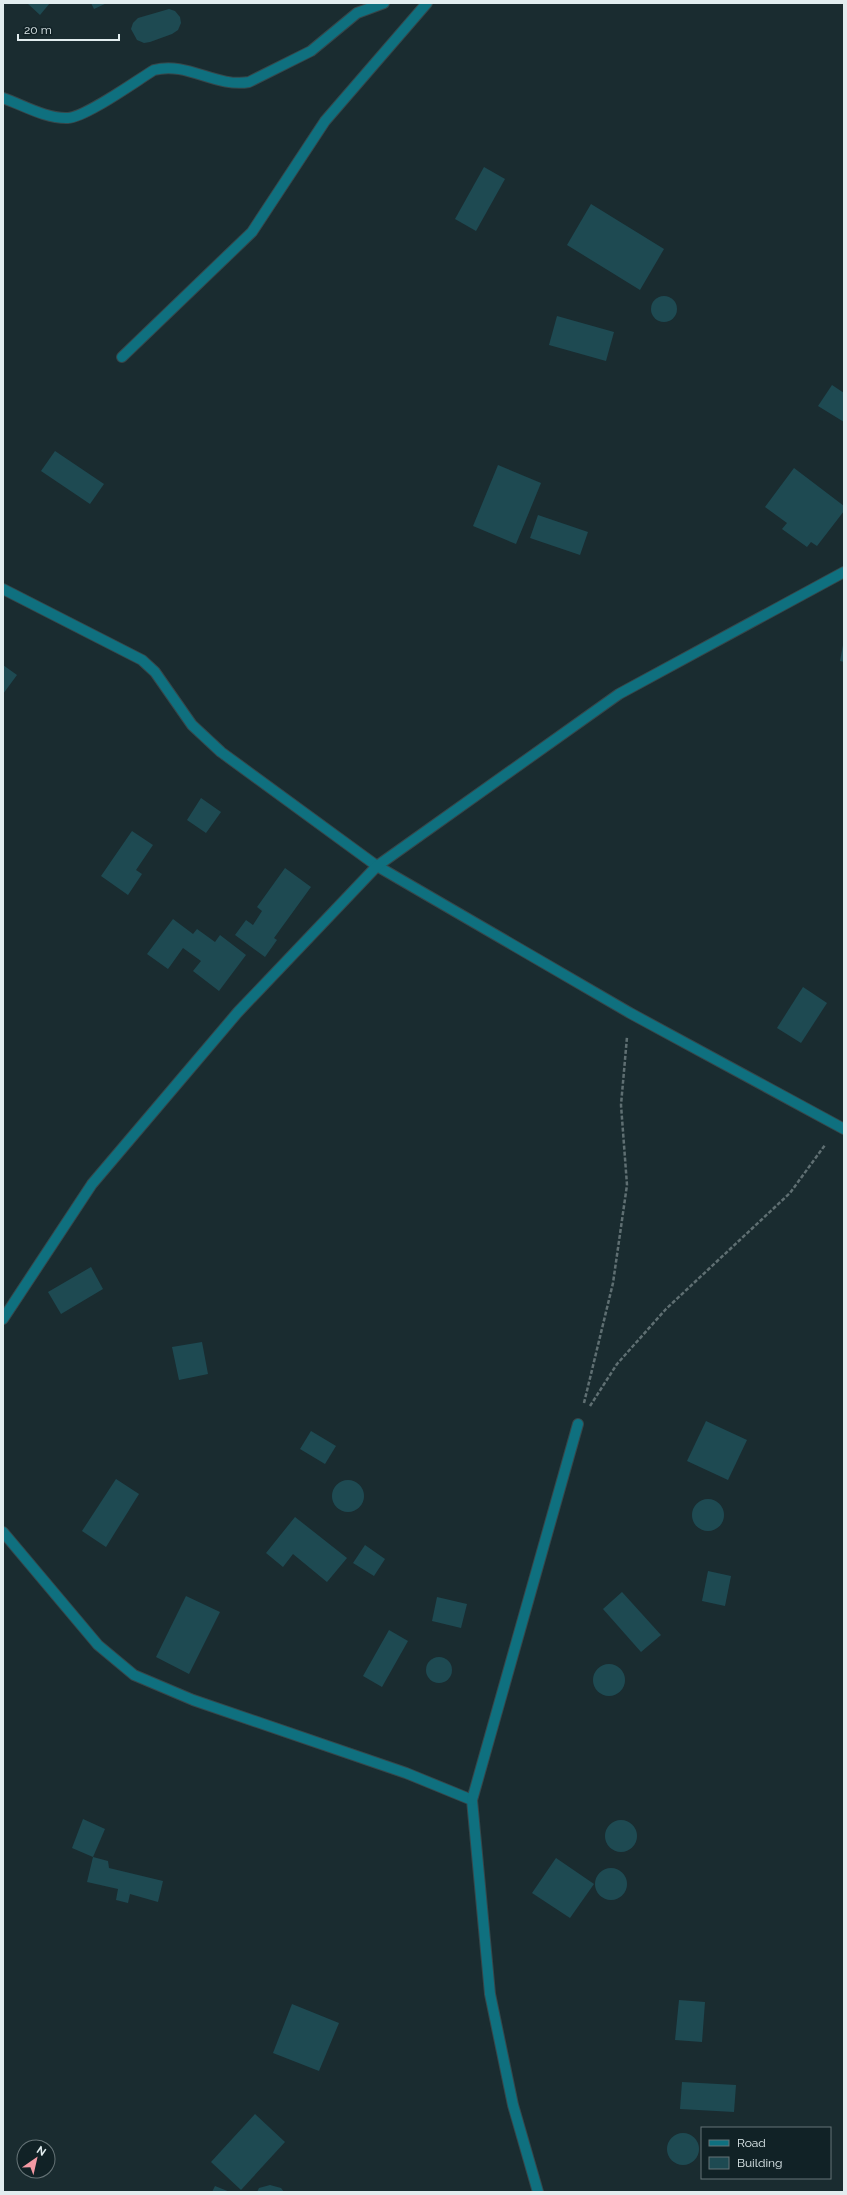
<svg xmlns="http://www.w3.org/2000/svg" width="847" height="2195" font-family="Raleway,sans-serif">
<rect width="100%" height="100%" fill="#1a2c30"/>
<!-- building -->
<g fill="#1e4a52">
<path d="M27 3H50L40 15Z"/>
<path d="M91 3H107L94 9Z"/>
<path d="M169 9 175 11 180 17 181 23 178 30 172 34 150 42 144 43 137 40 131 29 133 23 138 18Z"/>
<path d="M484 167 505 179 476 231 455 219Z"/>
<path d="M591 204 664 249 640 290 567 245Z"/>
<circle cx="664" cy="309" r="13"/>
<path d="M557 316 614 332 606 361 549 345Z"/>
<path d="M832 385 844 393V422L818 406Z"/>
<path d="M55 451 104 484 90 504 41 471Z"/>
<path d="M498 465 541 483 516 544 473 526Z"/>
<path d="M794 468 844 506V511L817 546 811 542 807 547 782 529 787 523 765 507Z"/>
<path d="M538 515 588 532 580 555 530 538Z"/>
<path d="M843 645H844V662L840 661Z"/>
<path d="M3 665 17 675 3 694Z"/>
<path d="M201 798 221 812 206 833 187 820Z"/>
<path d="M132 831 153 845 136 870 142 874 128 895 101 876Z"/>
<path d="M285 868 311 887 274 938 277 940 265 957 235 935 246 920 253 925 262 911 257 907Z"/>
<path d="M173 919 193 934 197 929 215 942 220 935 246 955 219 991 193 971 201 961 183 948 168 969 147 954Z"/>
<path d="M803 987 827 1003 801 1043 777 1028Z"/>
<path d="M91 1267 103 1289 61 1314 48 1292Z"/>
<path d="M202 1342 208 1374 179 1380 172 1347Z"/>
<path d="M706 1421 747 1440 728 1480 687 1461Z"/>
<path d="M311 1431 336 1446 325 1464 300 1449Z"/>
<path d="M116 1479 139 1494 106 1547 82 1531Z"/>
<circle cx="348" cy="1496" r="16"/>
<circle cx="708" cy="1515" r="16"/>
<path d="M295 1517 347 1558 327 1582 293 1554 283 1567 266 1553Z"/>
<path d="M365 1545 385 1559 374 1576 353 1563Z"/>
<path d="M708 1571 731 1576 725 1606 702 1601Z"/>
<path d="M622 1592 661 1635 641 1652 603 1609Z"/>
<path d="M186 1596 220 1612 189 1674 156 1657Z"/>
<path d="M437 1597 467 1604 461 1628 432 1621Z"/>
<path d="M389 1630 408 1641 382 1687 363 1676Z"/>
<circle cx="439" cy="1670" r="13"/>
<circle cx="609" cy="1680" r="16"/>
<path d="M83 1819 105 1829 93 1857 72 1848Z"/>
<circle cx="621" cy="1836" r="16"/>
<path d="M93 1857 108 1861 109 1868 163 1881 158 1902 130 1894 128 1903 116 1900 118 1889 87 1882Z"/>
<path d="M556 1858 594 1884 570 1918 532 1893Z"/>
<circle cx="611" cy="1884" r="16"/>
<path d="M679 2000 705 2002 702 2042 675 2040Z"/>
<path d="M292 2004 339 2023 319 2071 273 2053Z"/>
<path d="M682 2082 736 2085 734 2112 680 2109Z"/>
<path d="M255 2114 285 2142 241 2190 211 2162Z"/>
<circle cx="683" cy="2149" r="16"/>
<path d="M270 2185 281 2188 284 2192H257L259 2188Z"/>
<path d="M215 2186 230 2192H212Z"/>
</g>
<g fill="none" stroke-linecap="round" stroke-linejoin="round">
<defs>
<g id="minor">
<path d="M3 98C23 105 46 119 68 118 86 117 136 81 154 70 187 61 216 88 249 82L311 51 357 13 384 3"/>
<path d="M122 357 252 232 325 121 427 3"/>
<path d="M3 589 142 660 155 672 192 725 221 752 377 866 630 1013 844 1129"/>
<path d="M3 1319 92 1184 238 1012 377 866 619 694 844 572"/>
<path d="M3 1532 98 1645 134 1675 193 1700 406 1773 472 1800 490 1994 513 2105 538 2192"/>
<path d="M472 1800 578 1424"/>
</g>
</defs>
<!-- minor casing -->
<use href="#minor" stroke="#36474b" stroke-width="12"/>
<!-- path -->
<g stroke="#5f6f72" stroke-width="2.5" stroke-dasharray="4 2" stroke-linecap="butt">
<path d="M584 1403 613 1283 627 1185 621 1105 627 1037"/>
<path d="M590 1406 617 1364 666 1309 790 1193 825 1145"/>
</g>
<!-- minor -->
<use href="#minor" stroke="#0f707f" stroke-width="10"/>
</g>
<!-- border -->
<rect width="847" height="2195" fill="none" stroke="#e2edef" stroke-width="8"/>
<!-- legend -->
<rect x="701" y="2127" width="130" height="52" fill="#112226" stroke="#657376"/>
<rect x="709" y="2140" width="20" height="6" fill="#0f707f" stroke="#657376"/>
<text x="737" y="2147" font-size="12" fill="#e2edef">Road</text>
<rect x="709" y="2157" width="20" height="12" fill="#1e4a52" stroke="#657376"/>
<text x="737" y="2167" font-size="12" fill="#e2edef">Building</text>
<!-- north arrow -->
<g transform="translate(36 2159) rotate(34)"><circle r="19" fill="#112226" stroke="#657376"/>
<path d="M0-3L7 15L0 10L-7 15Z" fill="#f49aa4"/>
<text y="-6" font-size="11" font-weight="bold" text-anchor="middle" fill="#e2edef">N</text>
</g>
<!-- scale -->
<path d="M18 34v6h101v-6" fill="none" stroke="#e2edef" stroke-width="2"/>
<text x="24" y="34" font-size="12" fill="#e2edef" stroke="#112226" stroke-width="3" paint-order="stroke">20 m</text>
</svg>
